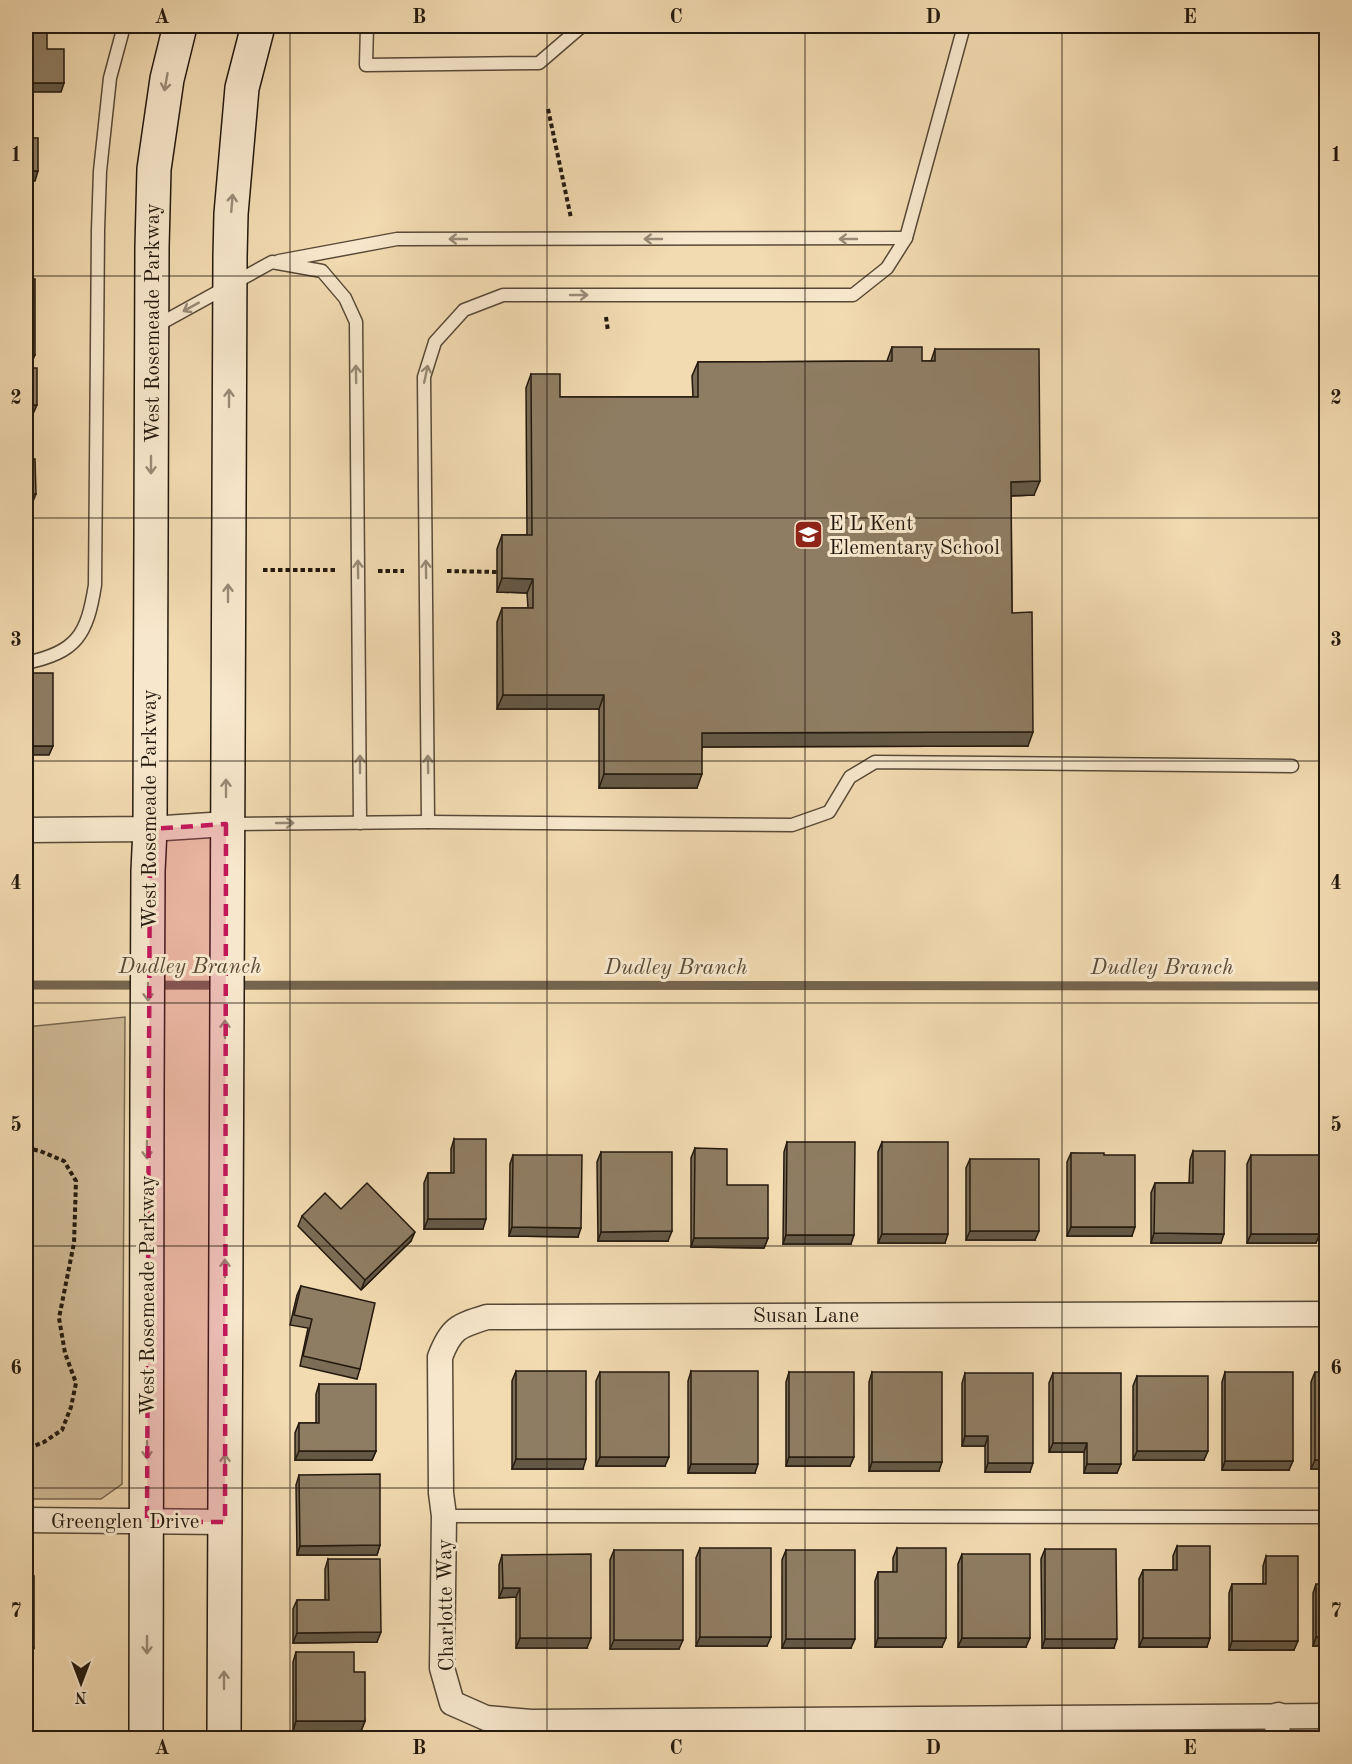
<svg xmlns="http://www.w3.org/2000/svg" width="1352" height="1764" font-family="'Old Standard TT',serif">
<rect width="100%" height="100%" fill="#f2dab1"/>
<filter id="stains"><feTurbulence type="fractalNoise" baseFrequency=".00333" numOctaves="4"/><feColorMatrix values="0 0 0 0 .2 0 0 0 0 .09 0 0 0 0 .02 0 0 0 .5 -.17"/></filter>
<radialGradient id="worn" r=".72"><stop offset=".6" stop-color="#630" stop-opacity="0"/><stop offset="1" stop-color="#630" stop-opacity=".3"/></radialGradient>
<!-- green -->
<path fill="#cfb995" stroke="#796952" stroke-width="1.5" d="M125 1017 122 1484 101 1499H26V1027Z"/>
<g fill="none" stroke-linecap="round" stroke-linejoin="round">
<!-- stream -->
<path stroke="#75654f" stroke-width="9" d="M26 985 1326 986"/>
<defs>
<g id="lane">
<path d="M367 26 366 65 539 63 582 26"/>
<path d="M279 261 397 239 906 238"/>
<path d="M156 326 272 262 322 271 345 298 356 322 360 823"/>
<path d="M26 663C77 652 87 635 95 585L98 230 100 171 110 78 124 26"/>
<path d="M428 822 424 377 435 342 464 310 503 295H853L887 268 906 238 964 26"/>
<path d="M230 824 428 822 792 825 829 812 850 777 875 762 1292 766"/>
<path d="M444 1516 1326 1517"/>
</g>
<g id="street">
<path d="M26 830 150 829 226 824"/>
<path d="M1326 1314 487 1317C458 1326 451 1328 440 1357L441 1493 444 1516 442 1668 452 1703 486 1718 531 1722 1326 1716"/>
<path d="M26 1520 225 1522"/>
<path d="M1277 1738 1278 1715"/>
</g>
<g id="secondary">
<path d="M146 1738 147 1091 148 871 150 829 152 247 154 169 167 79 180 26"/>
<path d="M224 1738 230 257 231 214 242 88 258 26"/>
</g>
</defs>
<!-- lane casing -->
<use href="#lane" stroke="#574937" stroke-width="15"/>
<!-- street casing -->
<use href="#street" stroke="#574937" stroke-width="27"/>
<!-- secondary casing -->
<use href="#secondary" stroke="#23190e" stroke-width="36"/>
<!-- path -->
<g stroke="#23190e" stroke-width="4" stroke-dasharray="4.5 3" stroke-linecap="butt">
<path d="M548 109 571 218"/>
<path d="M606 317 608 331"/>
<path d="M263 570H338"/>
<path d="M378 571H404"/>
<path d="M447 571 497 572"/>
<path d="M26 1148 40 1151 64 1161 76 1181 74 1243 59 1318 65 1353 76 1383 71 1407 62 1430 44 1442 26 1449"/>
</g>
<!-- lane -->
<use href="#lane" stroke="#f7e7cc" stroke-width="12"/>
<!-- street -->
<use href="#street" stroke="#f7e7cc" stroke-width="24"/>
<!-- secondary -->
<use href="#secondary" stroke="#f7e7cc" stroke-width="33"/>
</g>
<!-- wall -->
<g fill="#7b6c55" stroke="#23190e" stroke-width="1.5">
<path d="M892 347 922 361H931L935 349 1034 495 1011 496 1012 613 1028 746 702 747 697 788H599V709H497V622L502 608H528L527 593 497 592V549L502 535H527L526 388 531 374 560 397H693L692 376 698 362 887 361Z"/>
<path d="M454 1139 483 1229H424V1183L428 1173H451V1149Z"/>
<path d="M787 1142 851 1244H783L784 1152Z"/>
<path d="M882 1142 945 1243H878V1152Z"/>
<path d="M695 1148 727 1185 768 1238 764 1248 691 1247V1158Z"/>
<path d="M1193 1151 1221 1243H1151V1193L1155 1183H1189L1190 1160Z"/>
<path d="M601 1152 668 1241H598L597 1162Z"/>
<path d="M1071 1153 1104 1155 1132 1236H1067V1162Z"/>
<path d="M513 1155 578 1237 509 1236 510 1164Z"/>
<path d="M1251 1155 1316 1243H1247V1164Z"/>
<path d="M970 1159 1035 1240H966V1168Z"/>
<path d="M302 1216 411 1241 361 1290 298 1226Z"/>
<path d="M301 1286 360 1369 357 1379 300 1366 308 1328 290 1325 297 1295Z"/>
<path d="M516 1371 583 1469H512V1381Z"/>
<path d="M691 1371 755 1473H688V1381Z"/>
<path d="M600 1372 665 1466H596V1381Z"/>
<path d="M789 1372 850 1466H786V1382Z"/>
<path d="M872 1372 939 1471H869V1382Z"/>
<path d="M1225 1372 1289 1470H1222V1382Z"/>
<path d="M1315 1372 1326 1469H1311V1382Z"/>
<path d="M965 1373 1030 1472H985V1446H962V1383Z"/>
<path d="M1053 1373 1117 1473H1084V1452H1049V1383Z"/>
<path d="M1137 1376 1204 1460H1133V1386Z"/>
<path d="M319 1384 376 1451 372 1460H295V1433L299 1423H316V1394Z"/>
<path d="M299 1475 380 1545 377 1555H297L296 1485Z"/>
<path d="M1177 1546 1207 1647H1139V1579L1143 1570H1173V1556Z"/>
<path d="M700 1548 767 1646H696V1558Z"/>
<path d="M897 1548 942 1647H875V1581L878 1572H893V1558Z"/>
<path d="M1045 1549 1114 1648H1042L1041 1559Z"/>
<path d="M614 1550 679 1649H610V1560Z"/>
<path d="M786 1550 851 1648H782V1560Z"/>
<path d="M962 1554 1026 1647H958V1564Z"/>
<path d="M502 1555 587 1648H516V1597L499 1598V1565Z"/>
<path d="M1266 1556 1294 1650H1229V1593L1232 1584H1263V1566Z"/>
<path d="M328 1559 377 1642 293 1643V1609L297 1600H325V1569Z"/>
<path d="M1316 1584 1326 1646H1313V1593Z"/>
<path d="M296 1652 354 1672 365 1721 361 1731H293V1662Z"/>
</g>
<!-- shaded-wall -->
<g fill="#645845" stroke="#23190e" stroke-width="1.5">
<path d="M26 83H64L61 92H26Z"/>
<path d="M26 171H38L35 181H26Z"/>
<path d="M26 220H32L29 230H26Z"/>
<path d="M26 355H35L31 364H26Z"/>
<path d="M26 405H37L33 414H26Z"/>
<path d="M1040 481 1034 495 1006 496 1011 482Z"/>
<path d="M26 494H36L32 504H26Z"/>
<path d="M502 578 533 579 527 593 497 592Z"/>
<path d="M26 623H29L26 632Z"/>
<path d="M503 695H604L599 709H497Z"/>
<path d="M1033 732 1028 746 697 747 702 733Z"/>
<path d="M26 746H53L49 755H26Z"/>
<path d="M604 774H702L697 788H599Z"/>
<path d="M428 1219H486L483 1229H424Z"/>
<path d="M512 1227 581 1228 578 1237 509 1236Z"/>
<path d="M1071 1227H1135L1132 1236H1067Z"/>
<path d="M672 1231 668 1241H598L601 1232Z"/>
<path d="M970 1231H1039L1035 1240H966Z"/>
<path d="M415 1232 411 1241 361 1290 365 1280Z"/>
<path d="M1154 1233 1224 1234 1221 1243H1151Z"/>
<path d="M882 1234H948L945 1243H878Z"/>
<path d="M1251 1234H1320L1316 1243H1247Z"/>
<path d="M786 1235H854L851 1244H783Z"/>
<path d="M694 1238H768L764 1248 691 1247Z"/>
<path d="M965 1436H988L985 1446H962Z"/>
<path d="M1053 1443H1087L1084 1452H1049Z"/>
<path d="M299 1451H376L372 1460H295Z"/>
<path d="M1137 1451H1208L1204 1460H1133Z"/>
<path d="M600 1457H669L665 1466H596Z"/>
<path d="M789 1457H854L850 1466H786Z"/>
<path d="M516 1459H586L583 1469H512Z"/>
<path d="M1315 1460H1326V1469H1311Z"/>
<path d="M1225 1461H1293L1289 1470H1222Z"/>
<path d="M872 1462H942L939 1471H869Z"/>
<path d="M988 1463H1033L1030 1472H985Z"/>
<path d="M691 1464H758L755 1473H688Z"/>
<path d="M1087 1464H1121L1117 1473H1084Z"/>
<path d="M380 1545 377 1555H297L300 1546Z"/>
<path d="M503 1588H520L516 1597 499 1598Z"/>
<path d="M381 1632 377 1642 293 1643 297 1633Z"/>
<path d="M700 1637H771L767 1646H696Z"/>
<path d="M1316 1637H1326V1646H1313Z"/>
<path d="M520 1638H591L587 1648H516Z"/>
<path d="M878 1638H946L942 1647H875Z"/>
<path d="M962 1638H1030L1026 1647H958Z"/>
<path d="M1143 1638H1210L1207 1647H1139Z"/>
<path d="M786 1639H855L851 1648H782Z"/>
<path d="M1045 1639H1117L1114 1648H1042Z"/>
<path d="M614 1640H683L679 1649H610Z"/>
<path d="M1232 1641H1298L1294 1650H1229Z"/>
<path d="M26 1648H34L31 1657H26Z"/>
<path d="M296 1721H365L361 1731H293Z"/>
</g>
<!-- building -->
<g fill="#8f7d63" stroke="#23190e" stroke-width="1.5">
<path d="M26 26H47V49H64V83H26Z"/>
<rect x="26" y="138" width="12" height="33"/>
<rect x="26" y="185" width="6" height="35"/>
<rect x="26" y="279" width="9" height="76"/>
<path d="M892 347H922V361H935V349H1039L1040 481 1011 482 1012 613 1032 612 1033 732 702 733V774H604V695H503L502 608H533V579L502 578V535H532L531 374H560V397H698V362L892 361Z"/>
<rect x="26" y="368" width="11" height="37"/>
<path d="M26 459H35L36 494H26Z"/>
<path d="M26 549H30L29 623H26Z"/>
<rect x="26" y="673" width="27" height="73"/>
<path d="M454 1139H486V1219H428V1173H454Z"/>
<path d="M787 1142H855L854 1235H786Z"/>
<rect x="882" y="1142" width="66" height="92"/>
<path d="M695 1148 727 1149V1185H768V1238H694Z"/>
<path d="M1193 1151H1225L1224 1234 1154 1233 1155 1183H1193Z"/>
<path d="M601 1152H672V1231L601 1232Z"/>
<path d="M1071 1153H1104V1155H1135V1227H1071Z"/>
<path d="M513 1155H582L581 1228 512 1227Z"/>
<rect x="1251" y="1155" width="69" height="79"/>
<rect x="970" y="1159" width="69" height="72"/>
<path d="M367 1183 415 1232 365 1280 302 1216 325 1193 341 1209Z"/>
<path d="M301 1286 375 1303 360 1369 303 1356 312 1319 294 1315Z"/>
<rect x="516" y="1371" width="70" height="88"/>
<rect x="691" y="1371" width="67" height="93"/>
<rect x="600" y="1372" width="69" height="85"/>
<rect x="789" y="1372" width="65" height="85"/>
<rect x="872" y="1372" width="70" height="90"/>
<rect x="1225" y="1372" width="68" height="89"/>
<rect x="1315" y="1372" width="11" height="88"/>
<path d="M965 1373H1033V1463H988V1436H965Z"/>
<path d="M1053 1373H1121V1464H1087V1443H1053Z"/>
<rect x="1137" y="1376" width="71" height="75"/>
<path d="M319 1384H376V1451H299V1423H319Z"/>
<path d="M380 1474V1545L300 1546 299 1475Z"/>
<path d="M1177 1546H1210V1638H1143V1570H1177Z"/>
<rect x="700" y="1548" width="71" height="89"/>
<path d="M897 1548H946V1638H878V1572H897Z"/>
<path d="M1045 1549H1116L1117 1639H1045Z"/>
<rect x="614" y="1550" width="69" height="90"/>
<rect x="786" y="1550" width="69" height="89"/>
<path d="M591 1554V1638H520V1588H503L502 1555Z"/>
<rect x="962" y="1554" width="68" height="84"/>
<path d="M1266 1556H1298V1641H1232V1584H1266Z"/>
<path d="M328 1559H380L381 1632 297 1633V1600H329Z"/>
<rect x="26" y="1576" width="8" height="72"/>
<rect x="1316" y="1584" width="10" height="53"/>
<path d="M296 1652H354V1672H365V1721H296Z"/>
<rect x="26" y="1665" width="4" height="73"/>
</g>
<!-- one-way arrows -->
<defs><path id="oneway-shaft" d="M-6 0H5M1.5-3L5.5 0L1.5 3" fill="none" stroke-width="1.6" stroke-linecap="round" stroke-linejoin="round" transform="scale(1.5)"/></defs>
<g stroke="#988a76">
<use href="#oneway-shaft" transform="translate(166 82) rotate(100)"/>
<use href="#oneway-shaft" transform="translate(232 203) rotate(-85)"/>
<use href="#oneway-shaft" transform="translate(458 239) rotate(180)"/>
<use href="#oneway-shaft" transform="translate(653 239) rotate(180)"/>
<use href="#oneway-shaft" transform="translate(848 239) rotate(180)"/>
<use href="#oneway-shaft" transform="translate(579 295)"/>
<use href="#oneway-shaft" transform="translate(191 307) rotate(151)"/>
<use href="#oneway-shaft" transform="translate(356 374) rotate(-91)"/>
<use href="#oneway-shaft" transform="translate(426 374) rotate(-78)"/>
<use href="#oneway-shaft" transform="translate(229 398) rotate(-90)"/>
<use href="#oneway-shaft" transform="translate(151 465) rotate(90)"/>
<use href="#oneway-shaft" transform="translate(358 569) rotate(-91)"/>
<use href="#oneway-shaft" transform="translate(426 569) rotate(-91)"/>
<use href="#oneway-shaft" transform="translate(228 593) rotate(-90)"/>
<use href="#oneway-shaft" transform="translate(360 764) rotate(-90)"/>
<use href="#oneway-shaft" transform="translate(428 764) rotate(-91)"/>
<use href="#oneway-shaft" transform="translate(226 788) rotate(-90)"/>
<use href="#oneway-shaft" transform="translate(285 823)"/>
<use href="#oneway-shaft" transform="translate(148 992) rotate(90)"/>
<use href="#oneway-shaft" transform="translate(225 1029) rotate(-90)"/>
<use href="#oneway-shaft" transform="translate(147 1150) rotate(90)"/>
<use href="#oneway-shaft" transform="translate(225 1268) rotate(-90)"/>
<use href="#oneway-shaft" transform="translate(147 1450) rotate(90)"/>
<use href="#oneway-shaft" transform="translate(225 1463) rotate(-90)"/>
<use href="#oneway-shaft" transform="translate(147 1645) rotate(90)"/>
<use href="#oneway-shaft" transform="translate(224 1680) rotate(-90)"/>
</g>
<!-- marked area -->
<path fill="#c2185b" fill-opacity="0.2" stroke="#c2185b" stroke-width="4.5" stroke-dasharray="12 8" stroke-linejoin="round" d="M226 824 225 1522H147L150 829Z"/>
<!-- grid -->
<path fill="none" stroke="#23190e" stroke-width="1.5" stroke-opacity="0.55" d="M290 26V1738M547 26V1738M805 26V1738M1062 26V1738M26 276H1326M26 518H1326M26 761H1326M26 1003H1326M26 1246H1326M26 1488H1326"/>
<!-- icons -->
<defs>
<symbol id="school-square" viewBox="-11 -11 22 22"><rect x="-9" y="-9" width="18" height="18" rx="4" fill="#8f2418" stroke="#f7e7cc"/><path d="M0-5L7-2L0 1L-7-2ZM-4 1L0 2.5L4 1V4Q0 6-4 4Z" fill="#fff"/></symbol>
</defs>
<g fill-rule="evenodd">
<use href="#school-square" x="792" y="518" width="33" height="33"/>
</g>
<g text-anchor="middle" stroke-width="6" stroke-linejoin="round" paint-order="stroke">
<!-- street labels -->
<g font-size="21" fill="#23190e" stroke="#f7e7cc">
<text transform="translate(152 323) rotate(-90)" y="7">West Rosemeade Parkway</text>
<text transform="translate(149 809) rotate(-90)" y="7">West Rosemeade Parkway</text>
<text transform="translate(147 1295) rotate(-90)" y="7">West Rosemeade Parkway</text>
<text x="806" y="1322">Susan Lane</text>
<text x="125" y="1528">Greenglen Drive</text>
<text transform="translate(445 1605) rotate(-91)" y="7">Charlotte Way</text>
</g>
<!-- poi labels -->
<g font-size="21" fill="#23190e" stroke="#f7e7cc" text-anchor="start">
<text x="829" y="530">E L Kent<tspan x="829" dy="24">Elementary School</tspan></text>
</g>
<!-- water labels -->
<g font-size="22" font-style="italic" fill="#5a4c39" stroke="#f7e7cc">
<text x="190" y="973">Dudley Branch</text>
<text x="676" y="974">Dudley Branch</text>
<text x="1162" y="974">Dudley Branch</text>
</g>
</g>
<!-- margin -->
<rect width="1352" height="1764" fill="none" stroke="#f2dab1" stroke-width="66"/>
<!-- north arrow -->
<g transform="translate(81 1683) rotate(180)" stroke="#f7e7cc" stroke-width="4.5" paint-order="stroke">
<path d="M0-4.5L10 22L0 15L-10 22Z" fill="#23190e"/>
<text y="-9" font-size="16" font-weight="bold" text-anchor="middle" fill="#23190e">N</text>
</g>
<rect x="33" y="33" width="1286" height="1698" fill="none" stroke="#23190e" stroke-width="2"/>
<g font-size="20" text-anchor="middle" font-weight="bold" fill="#23190e">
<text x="162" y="23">A</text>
<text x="419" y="23">B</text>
<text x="676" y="23">C</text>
<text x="933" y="23">D</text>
<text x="1190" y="23">E</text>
<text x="16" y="161">1</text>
<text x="1336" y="161">1</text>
<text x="16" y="404">2</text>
<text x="1336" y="404">2</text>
<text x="16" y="646">3</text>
<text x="1336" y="646">3</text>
<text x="16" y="889">4</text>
<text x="1336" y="889">4</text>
<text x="16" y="1131">5</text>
<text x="1336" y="1131">5</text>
<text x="16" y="1374">6</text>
<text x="1336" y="1374">6</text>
<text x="16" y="1617">7</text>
<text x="1336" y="1617">7</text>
<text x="162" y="1754">A</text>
<text x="419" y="1754">B</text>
<text x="676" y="1754">C</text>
<text x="933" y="1754">D</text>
<text x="1190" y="1754">E</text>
</g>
<rect width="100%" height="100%" filter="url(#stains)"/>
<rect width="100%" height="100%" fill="url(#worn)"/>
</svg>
